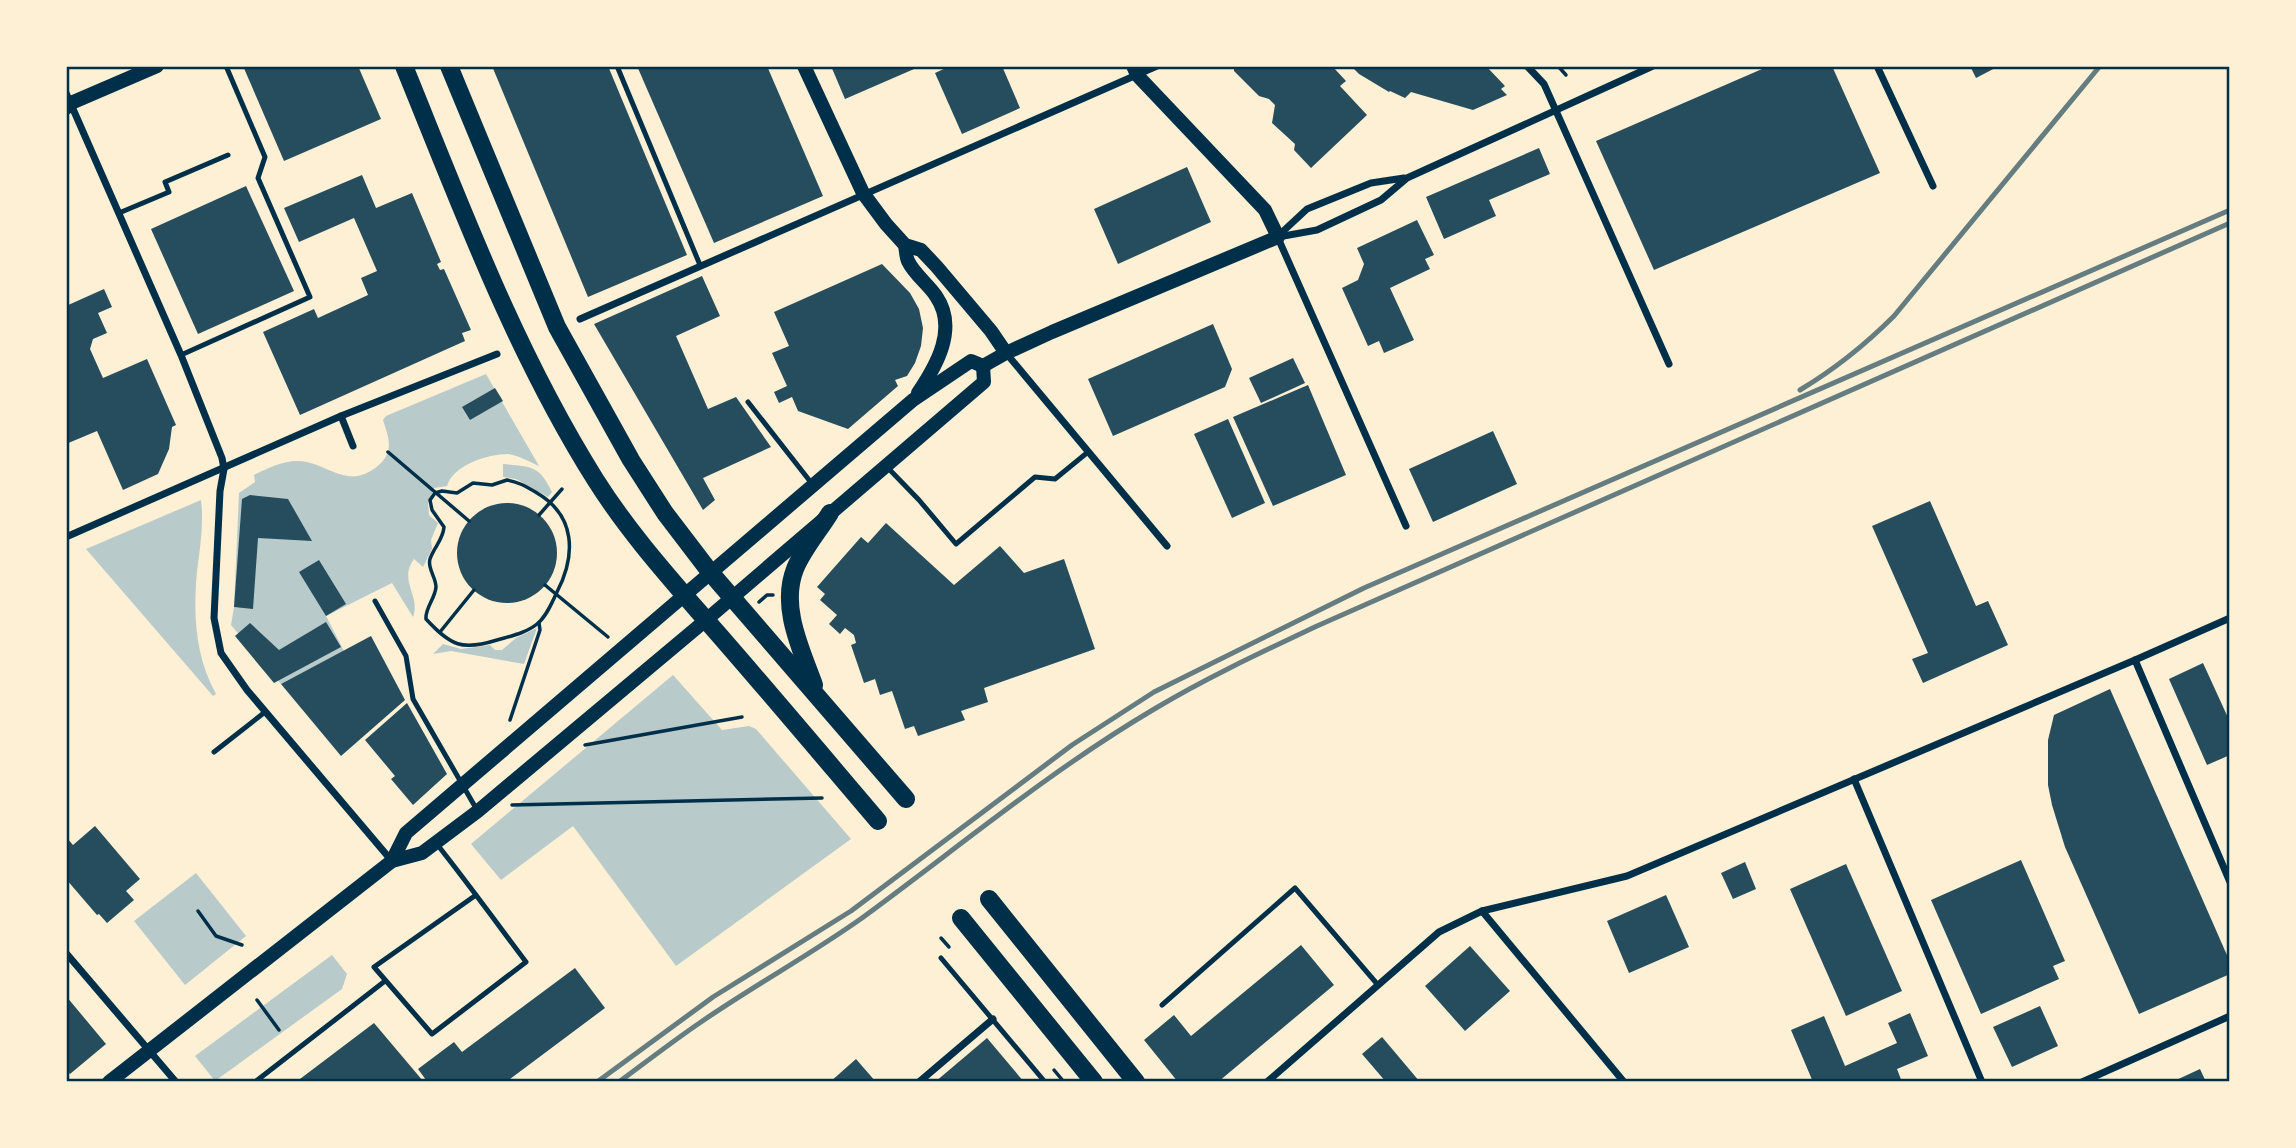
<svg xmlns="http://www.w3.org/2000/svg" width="2296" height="1148" font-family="'Roboto Condensed',sans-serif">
<rect width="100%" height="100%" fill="#fdf0d5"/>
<!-- green -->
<g fill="#b9caca">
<path d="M486 374 539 466C530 462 518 455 508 454 488 454 453 465 447 486L434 488 428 504 429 515 438 523 431 540 432 549 423 567 414 559C398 581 421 596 413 617L392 583 326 616 344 651 281 684 231 625 234 607 239 493 255 482 254 475C270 467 288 458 307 462 321 465 334 474 348 476 363 479 383 466 388 452 391 441 386 430 383 420L386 416Z"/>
<path d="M503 464C532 467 539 465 552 492L548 497 516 479 503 477Z"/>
<path d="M201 500C204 524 200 548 197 571 193 614 195 656 216 694L213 696 86 549Z"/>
<path d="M537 628 524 664 451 651 433 654 443 644 461 649 490 645 495 650H502L516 638Z"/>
<path d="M673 675 722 730 749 726 756 729 851 839 676 966 573 826 501 880 471 844Z"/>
<path d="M196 873 246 936 185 985 134 921Z"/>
<path d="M332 955 347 974 342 989 215 1081 195 1056Z"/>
</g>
<!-- building -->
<g fill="#264d5e">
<path d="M243 66H358L381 119 284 161Z"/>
<path d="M492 66H608L687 255 588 297Z"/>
<path d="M637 66H767L823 196 714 243Z"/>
<path d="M831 66H921L845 99Z"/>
<path d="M950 66H1002L1020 108 962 134 935 73Z"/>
<path d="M1234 66H1332L1346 81 1340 86 1367 115 1311 168 1294 150 1295 144 1272 123 1275 105 1269 99 1259 96 1234 71Z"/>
<path d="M1351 66H1486L1505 86 1501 89 1507 95 1473 110 1411 92 1405 98 1390 91 1389 92 1359 74Z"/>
<path d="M1769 66H1832L1880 173 1654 270 1596 141Z"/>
<path d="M1970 66H1999L1976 78Z"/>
<path d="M1539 148 1550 174 1489 200 1496 216 1444 239 1426 197Z"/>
<path d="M1187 167 1211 222 1118 264 1094 209Z"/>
<path d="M362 175 376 208 412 193 441 262 437 264 440 270 444 269 471 330 462 333 465 341 300 415 263 332 314 309 318 318 368 295 361 278 377 271 354 218 299 242 284 208Z"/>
<path d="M246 186 294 291 198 334 151 229Z"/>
<path d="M1417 220 1434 255 1425 259 1430 269 1390 288 1414 340 1384 353 1379 341 1368 346 1342 288 1358 280 1364 264 1357 248Z"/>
<path d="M882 264 910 293 919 309 923 328 921 346 915 363 907 376 895 380 898 386 848 429 798 411 792 397 779 403 774 392 787 386 772 353 789 346 774 312Z"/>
<path d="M702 276 720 316 676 336 708 409 736 397 771 447 703 478 715 500 703 510 594 324Z"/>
<path d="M104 289 112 307 98 313 107 333 93 339 90 349 103 378 147 359 176 425 172 427 169 449 158 474 123 490 97 431 66 444V306Z"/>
<path d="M1213 324 1232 369 1225 387 1113 436 1088 379Z"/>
<path d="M1293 358 1305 383 1261 403 1249 378Z"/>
<path d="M1308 385 1346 475 1273 506 1233 417Z"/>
<path d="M495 388 503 401 470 420 462 407Z"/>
<path d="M1228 419 1265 503 1232 518 1194 434Z"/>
<path d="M1493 431 1517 484 1433 522 1409 469Z"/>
<path d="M250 495 288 499 312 541 258 538 253 609 234 607 242 499Z"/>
<path d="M1930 501 1976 606 1988 601 2008 645 1923 683 1912 659 1928 653 1872 526Z"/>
<circle cx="507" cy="553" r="50"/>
<path d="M886 523 954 585 1000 546 1024 573 1064 559 1095 649 984 688 988 702 961 711 965 720 918 736 914 726 905 729 892 691 880 695 875 679 864 683 851 645 856 643 854 635 845 628 840 634 829 624 837 615 820 600 825 594 817 587 861 537 868 543Z"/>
<path d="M319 560 346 604 326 616 299 572Z"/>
<path d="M326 622 341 647 274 683 235 636 250 623 279 650Z"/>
<path d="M371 636 405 700 341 756 281 684Z"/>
<path d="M2203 663 2230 722V755L2207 765 2169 679Z"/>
<path d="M2110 689 2230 962V974L2139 1014 2065 847 2052 805 2048 785V740L2054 715Z"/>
<path d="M407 703 447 774 413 805 391 779 395 776 365 740Z"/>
<path d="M95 826 140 879 126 891 134 900 107 923 99 914 97 915 66 879V837L73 845Z"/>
<path d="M2021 860 2065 961 2053 966 2059 979 1981 1014 1931 900Z"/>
<path d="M1745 862 1756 889 1733 899 1721 873Z"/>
<path d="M1846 864 1902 991 1846 1016 1790 889Z"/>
<path d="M1666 895 1689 947 1629 973 1607 921Z"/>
<path d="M1301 945 1334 985 1218 1082H1178L1144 1040 1174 1015 1191 1036Z"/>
<path d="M1470 946 1510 991 1465 1031 1425 986Z"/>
<path d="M575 968 605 1008 506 1082H296L374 1023 423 1081 426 1080 418 1069 454 1042 462 1052Z"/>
<path d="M66 996 106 1044 70 1074 66 1070Z"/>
<path d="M2040 1006 2058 1046 2012 1067 1993 1027Z"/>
<path d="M1910 1013 1928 1056 1897 1069 1902 1082H1813L1791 1030 1824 1016 1845 1066 1897 1043 1888 1023Z"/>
<path d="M1382 1037 1420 1082H1386L1362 1054Z"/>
<path d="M987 1038 1024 1082H935Z"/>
<path d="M856 1059 876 1082H830Z"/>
<path d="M2200 1069 2206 1082H2172Z"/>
</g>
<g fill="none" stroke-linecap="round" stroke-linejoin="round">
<!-- path -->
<g stroke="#003049" stroke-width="3.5">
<path d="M1558 66 1566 75"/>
<path d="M388 452 469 521"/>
<path d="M507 480C519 482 527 487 537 493 576 516 576 555 557 592 552 602 547 616 537 624 526 633 511 636 497 640 462 651 451 646 426 619 425 608 435 599 436 587 436 577 427 568 430 559 434 547 443 540 444 527L432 510 430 500 435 493 442 491 457 493 473 483 492 485Z"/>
<path d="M539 515 562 489"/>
<path d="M545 585 608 637"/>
<path d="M759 602 767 595H773"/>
<path d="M440 632 474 590"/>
<path d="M510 720 540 630 539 623"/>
<path d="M585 745 742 717"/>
<path d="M512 805 822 798"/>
<path d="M198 911 216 936 242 945"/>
<path d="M941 938 949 947"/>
<path d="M257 1000 279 1030"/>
<path d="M1054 1070 1064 1082"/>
</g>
<!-- service -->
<g stroke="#003049" stroke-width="5">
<path d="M617 66 700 265"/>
<path d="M119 213 169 192 165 182 228 155"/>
<path d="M181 355 310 297 258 178 265 157 226 66"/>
<path d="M748 402 813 485"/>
<path d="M888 468 919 500 956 544 1035 477 1055 479 1088 452"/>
<path d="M375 601 406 656 413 699 477 810"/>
<path d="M214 752 265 712"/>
<path d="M436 843C467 882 496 922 526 962L432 1034 374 967 476 895"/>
<path d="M941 958 1045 1082"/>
<path d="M1162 1005 1295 888 1378 985"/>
<path d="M255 1082 385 981"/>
</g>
<!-- minor -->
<g stroke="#003049" stroke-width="7">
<path d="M1527 66 1544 84 1669 364"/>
<path d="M1877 66 1933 186"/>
<path d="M66 93 181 355 222 458 224 469 220 491 214 618 221 653 247 690 391 860"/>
<path d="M1278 236 1307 209 1371 183 1404 178"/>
<path d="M1278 237 1317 230 1381 200 1407 178 1653 66"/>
<path d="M1278 238 1406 526"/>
<path d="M580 319 1157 66"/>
<path d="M1006 353 1167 546"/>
<path d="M341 416 353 446"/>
<path d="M66 537 341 416 497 354"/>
<path d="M2135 660 2230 882"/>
<path d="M1854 779 1982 1082"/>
<path d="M1482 911 1624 1082"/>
<path d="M66 953 176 1082"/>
<path d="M919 1082 993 1019"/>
<path d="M1267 1082 1439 932 1482 911 1627 876 2135 660 2230 618"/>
<path d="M2082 1082 2230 1016"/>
</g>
<!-- secondary -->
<g stroke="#003049" stroke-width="14">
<path d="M804 66 863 193 886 224 905 245 921 250 937 267 991 331 1006 353"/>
<path d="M66 108 71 103 157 66"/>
<path d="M905 245C906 250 906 257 908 261 914 274 928 284 936 296 958 328 937 365 918 393"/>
<path d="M983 366 1006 353 1052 332 1278 237 1265 210 1137 75 1133 66"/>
<path d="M392 861 406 833 913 400 971 361 983 366"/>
<path d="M109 1082 392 861 422 853 478 811 706 620 984 382 983 366"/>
</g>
<!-- primary -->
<g stroke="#003049" stroke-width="18">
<path d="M404 66C461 206 514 350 595 479 627 530 667 575 706 620 764 686 821 754 878 821"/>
<path d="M449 66 557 327 631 460 665 513 710 572 906 799"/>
<path d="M814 685C801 649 780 607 795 569 803 549 819 531 830 513"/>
<path d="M989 899 1136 1082"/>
<path d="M961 918 1094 1082"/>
</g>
<!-- rail -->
<g stroke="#657d81" stroke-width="5">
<path d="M1800 390C1835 369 1865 345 1894 316L2100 66"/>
<path d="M597 1082 713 997 851 911 1072 745 1154 692 1364 588 2230 210"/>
<path d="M619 1082C646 1062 673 1041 701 1022 753 986 810 955 862 918 959 847 1052 769 1156 708 1208 677 1262 652 1317 626L2230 223"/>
</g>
</g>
<!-- border -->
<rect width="2296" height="1148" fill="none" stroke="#fdf0d5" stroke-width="136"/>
<rect x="68" y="68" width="2160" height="1012" fill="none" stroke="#003049" stroke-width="2.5"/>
</svg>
